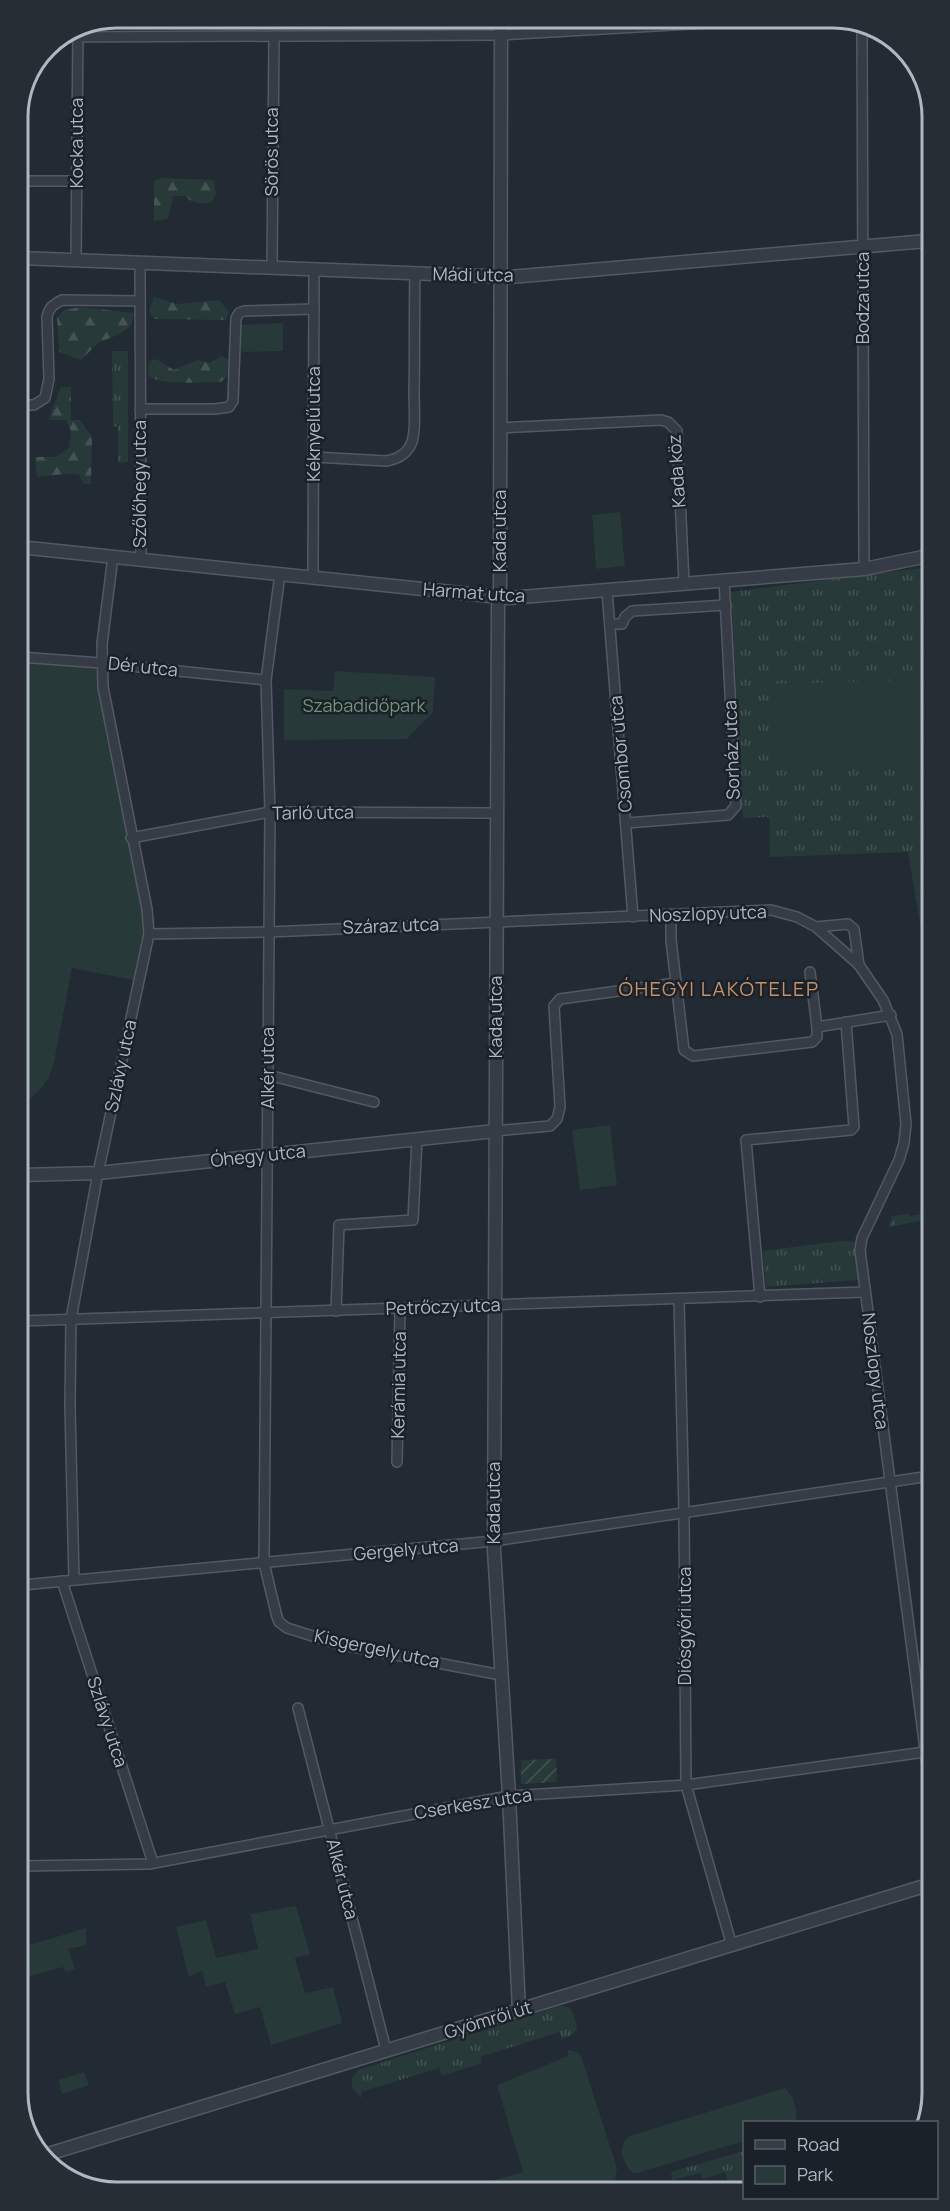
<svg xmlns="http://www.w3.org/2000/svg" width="950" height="2211" font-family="Manrope,sans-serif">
<defs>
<pattern id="grass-tufts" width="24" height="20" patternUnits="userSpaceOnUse" patternTransform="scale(1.5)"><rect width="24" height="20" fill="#283939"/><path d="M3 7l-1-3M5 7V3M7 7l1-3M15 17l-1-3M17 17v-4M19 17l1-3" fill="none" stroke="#455354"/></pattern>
<pattern id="forest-firs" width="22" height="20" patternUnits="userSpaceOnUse" patternTransform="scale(1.5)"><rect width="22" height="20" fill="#283939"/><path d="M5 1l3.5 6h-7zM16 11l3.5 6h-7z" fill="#455354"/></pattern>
<pattern id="garden-furrows" width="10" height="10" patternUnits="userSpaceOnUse" patternTransform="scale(1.5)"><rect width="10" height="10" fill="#283939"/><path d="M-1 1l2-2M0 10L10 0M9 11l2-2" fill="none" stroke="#455354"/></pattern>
</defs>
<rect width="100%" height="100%" fill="#222a34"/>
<!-- grass -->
<g fill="url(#grass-tufts)">
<path d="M112 351H128V462L118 463V427L113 426Z"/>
<path d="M928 567 929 975 908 852 770 857 769 817 743 818 731 592Z"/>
<path d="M909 1214 910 1216 921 1214V1217L930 1216V1219L889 1227 892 1216Z"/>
<path d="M840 1241 856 1242 858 1280 766 1287 763 1251Z"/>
<path d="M560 2006 568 2007C574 2013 576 2020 577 2029L572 2035 562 2039 559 2032 480 2057 482 2063 442 2076 439 2068 361 2092 362 2098 353 2089 351 2079 358 2070Z"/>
<path d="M744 2151V2188L730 2189 725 2172 703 2179 701 2173 672 2180 671 2172Z"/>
</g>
<!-- forest -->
<g fill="url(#forest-firs)">
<path d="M163 178 214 180 216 194 211 203C199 204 194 204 185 196H173L168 219 154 221V181Z"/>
<path d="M154 297 177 304 219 300 229 312 226 320 154 319 149 310Z"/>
<path d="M81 307 134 313 131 326 118 335 99 342 81 360 59 352 57 318 64 310Z"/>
<path d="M221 356 230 360 232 372 221 382C208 382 155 386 149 375 147 372 149 365 149 361L156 359 174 370 197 360 210 363Z"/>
<path d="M61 387H71V420H80L92 437 91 484H84L79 475C65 472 51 476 37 477L35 457H56L69 448 71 431 66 420H48Z"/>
</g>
<!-- park -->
<g fill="#283939">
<path d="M283 323V351L241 352V325Z"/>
<path d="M620 512 625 566 596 569 592 515Z"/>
<path d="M20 663 96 667 106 733 143 908 145 934 133 980 72 968 54 1062 49 1077 40 1090 21 1106Z"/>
<path d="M335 671 435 677 433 712 407 739 284 740V689L333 691Z"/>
<path d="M915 680 917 766 774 770 772 684Z"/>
<path d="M610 1125 617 1185 580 1190 572 1130Z"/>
<path d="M296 1906 310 1954 295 1958 305 1993 333 1987 342 2023 271 2045 260 2007 235 2014 225 1982 206 1987 202 1970 189 1977 176 1927 206 1920 216 1958 258 1949 250 1914Z"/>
<path d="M86 1928V1945L68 1949 75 1969 66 1972 63 1967 23 1978V1947Z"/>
<path d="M568 2050 577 2052 581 2056 617 2168 615 2180 588 2189 459 2190 523 2172 497 2085 568 2056Z"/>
<path d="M84 2072 89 2085 62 2094 58 2080Z"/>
<path d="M785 2088C793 2095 799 2112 795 2122H744V2141L637 2173H633C622 2162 616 2146 630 2136Z"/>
</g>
<!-- garden -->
<path fill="url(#garden-furrows)" d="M556 1759 557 1782 521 1784V1760Z"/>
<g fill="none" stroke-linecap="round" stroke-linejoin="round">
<defs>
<g id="minor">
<path d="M862 27 864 569"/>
<path d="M62 37 501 35 777 19"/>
<path d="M18 181H76"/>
<path d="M76 260 78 27"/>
<path d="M140 263 141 560"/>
<path d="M272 268 274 36"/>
<path d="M19 405H34L45 398 49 379 47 317C49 307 53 305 62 300L140 301"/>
<path d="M140 409H215L229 407 233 401 236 318 239 313 244 311 314 309"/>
<path d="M500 428 661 420 668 422 677 431 684 583"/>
<path d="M314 457 386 461C399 459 410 452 413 438 416 424 414 406 414 392 415 352 414 313 415 274"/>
<path d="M280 574 266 680 270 812 264 1563 277 1617 279 1622 287 1628 338 1644 501 1675"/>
<path d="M313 578 314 270"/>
<path d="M607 591 633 917"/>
<path d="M610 624H622L625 617 632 611 726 605"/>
<path d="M20 657 101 663 266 680"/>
<path d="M627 823 728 815 736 806 724 580"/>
<path d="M131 838 270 812 497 813"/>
<path d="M671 915V940L684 1050 693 1056 812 1042 817 1037V1027L891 1015"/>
<path d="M816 927 848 924 854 929 859 965"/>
<path d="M149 934 269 932 771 910 797 917 816 927 859 965 883 1000 897 1034 906 1124 904 1143 899 1160 862 1238 860 1250 931 1795"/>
<path d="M810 972 817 1027"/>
<path d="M268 1075 374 1102"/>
<path d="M495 1131 550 1126 557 1119 560 1107 554 1006 560 999 676 983"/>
<path d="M760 1297 746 1140 851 1130 854 1127 846 1022"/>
<path d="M679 1300 684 1513 686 1785 732 1946"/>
<path d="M336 1311 339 1225 413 1220 417 1139"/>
<path d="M21 1321 865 1292"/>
<path d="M397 1462 400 1309"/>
<path d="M74 1580 70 1406 71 1319 98 1173 149 934 147 909 103 687 102 644 113 556"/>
<path d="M62 1581 153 1863"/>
<path d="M22 1585 494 1541 930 1476"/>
<path d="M298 1708 386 2050"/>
<path d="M23 1866 149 1864 509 1796 686 1785 925 1752"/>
</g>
<g id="tertiary">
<path d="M501 21 500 586 498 607 494 1550 509 1796 519 2011"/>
<path d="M19 258 510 277 927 241"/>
<path d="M19 547 509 598 864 569 928 556"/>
<path d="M21 1175 98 1173 495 1131"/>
<path d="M45 2155 931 1884"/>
</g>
</defs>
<!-- minor casing -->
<use href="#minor" stroke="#535963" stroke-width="12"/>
<!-- tertiary casing -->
<use href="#tertiary" stroke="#535963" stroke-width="15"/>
<!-- minor -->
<use href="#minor" stroke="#353c45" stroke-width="9"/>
<!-- tertiary -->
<use href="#tertiary" stroke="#353c45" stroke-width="12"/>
</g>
<g text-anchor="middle" stroke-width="5" stroke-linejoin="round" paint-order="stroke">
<!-- street labels -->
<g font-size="18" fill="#b0b6c2" stroke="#1b2129">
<text transform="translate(77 143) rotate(-90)" y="6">Kocka utca</text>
<text transform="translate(272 152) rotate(-90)" y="6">Sörös utca</text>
<text transform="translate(473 275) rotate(1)" y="6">Mádi utca</text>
<text transform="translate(863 298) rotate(-90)" y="6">Bodza utca</text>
<text transform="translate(314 424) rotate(-90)" y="6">Kéknyelű utca</text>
<text transform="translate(677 471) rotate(-94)" y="6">Kada köz</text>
<text transform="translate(140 484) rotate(-90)" y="6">Szőlőhegy utca</text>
<text transform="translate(500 531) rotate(-90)" y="6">Kada utca</text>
<text transform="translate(474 593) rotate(4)" y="6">Harmat utca</text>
<text transform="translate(143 667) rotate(6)" y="6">Dér utca</text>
<text transform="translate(732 750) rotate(-92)" y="6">Sorház utca</text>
<text transform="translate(621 754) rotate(-95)" y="6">Csombor utca</text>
<text transform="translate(313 813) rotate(-1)" y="6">Tarló utca</text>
<text transform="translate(708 914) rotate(-2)" y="6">Noszlopy utca</text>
<text transform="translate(391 926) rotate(-2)" y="6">Száraz utca</text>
<text transform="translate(496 1017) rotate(-90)" y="6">Kada utca</text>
<text transform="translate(121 1066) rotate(-78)" y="6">Szlávy utca</text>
<text transform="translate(268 1068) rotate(-90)" y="6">Alkér utca</text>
<text transform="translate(258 1156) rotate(-6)" y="6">Óhegy utca</text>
<text transform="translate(443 1307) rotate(-2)" y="6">Petrőczy utca</text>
<text transform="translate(875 1371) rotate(83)" y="6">Noszlopy utca</text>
<text transform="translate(399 1385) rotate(-89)" y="6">Kerámia utca</text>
<text transform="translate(494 1503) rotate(-90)" y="6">Kada utca</text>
<text transform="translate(406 1550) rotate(-5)" y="6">Gergely utca</text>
<text transform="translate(685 1626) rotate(-90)" y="6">Diósgyőri utca</text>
<text transform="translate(377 1649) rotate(12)" y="6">Kisgergely utca</text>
<text transform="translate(107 1722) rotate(72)" y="6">Szlávy utca</text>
<text transform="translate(473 1804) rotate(-9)" y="6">Cserkesz utca</text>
<text transform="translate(342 1879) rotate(76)" y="6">Alkér utca</text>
<text transform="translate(488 2020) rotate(-17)" y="6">Gyömrői út</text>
</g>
<!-- park labels -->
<g font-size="18" fill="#71957a" stroke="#1b2129">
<text x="364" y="712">Szabadidőpark</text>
</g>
<!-- neighbourhood labels -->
<g font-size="20" letter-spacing="1.5" fill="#c59167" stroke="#1b2129">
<text x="719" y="996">ÓHEGYI LAKÓTELEP</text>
</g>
</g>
<!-- crop -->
<path d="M0 0H950V2211H0ZM117 28H833A89 89 0 0 1 922 117V2093A89 89 0 0 1 833 2182H117A89 89 0 0 1 28 2093V117A89 89 0 0 1 117 28Z" fill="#272d35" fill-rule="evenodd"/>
<path fill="none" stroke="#b0b6c2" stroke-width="3" d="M117 28H833A89 89 0 0 1 922 117V2093A89 89 0 0 1 833 2182H117A89 89 0 0 1 28 2093V117A89 89 0 0 1 117 28Z"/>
<!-- legend -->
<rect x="743" y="2121" width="195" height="78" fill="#1b2129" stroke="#575d66" stroke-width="1.5"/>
<rect x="755" y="2140" width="30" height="9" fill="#353c45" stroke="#575d66" stroke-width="1.5"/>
<text x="797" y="2151" font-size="18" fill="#b0b6c2">Road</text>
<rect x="755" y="2166" width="30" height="18" fill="#283939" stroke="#575d66" stroke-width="1.5"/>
<text x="797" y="2181" font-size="18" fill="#b0b6c2">Park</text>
</svg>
